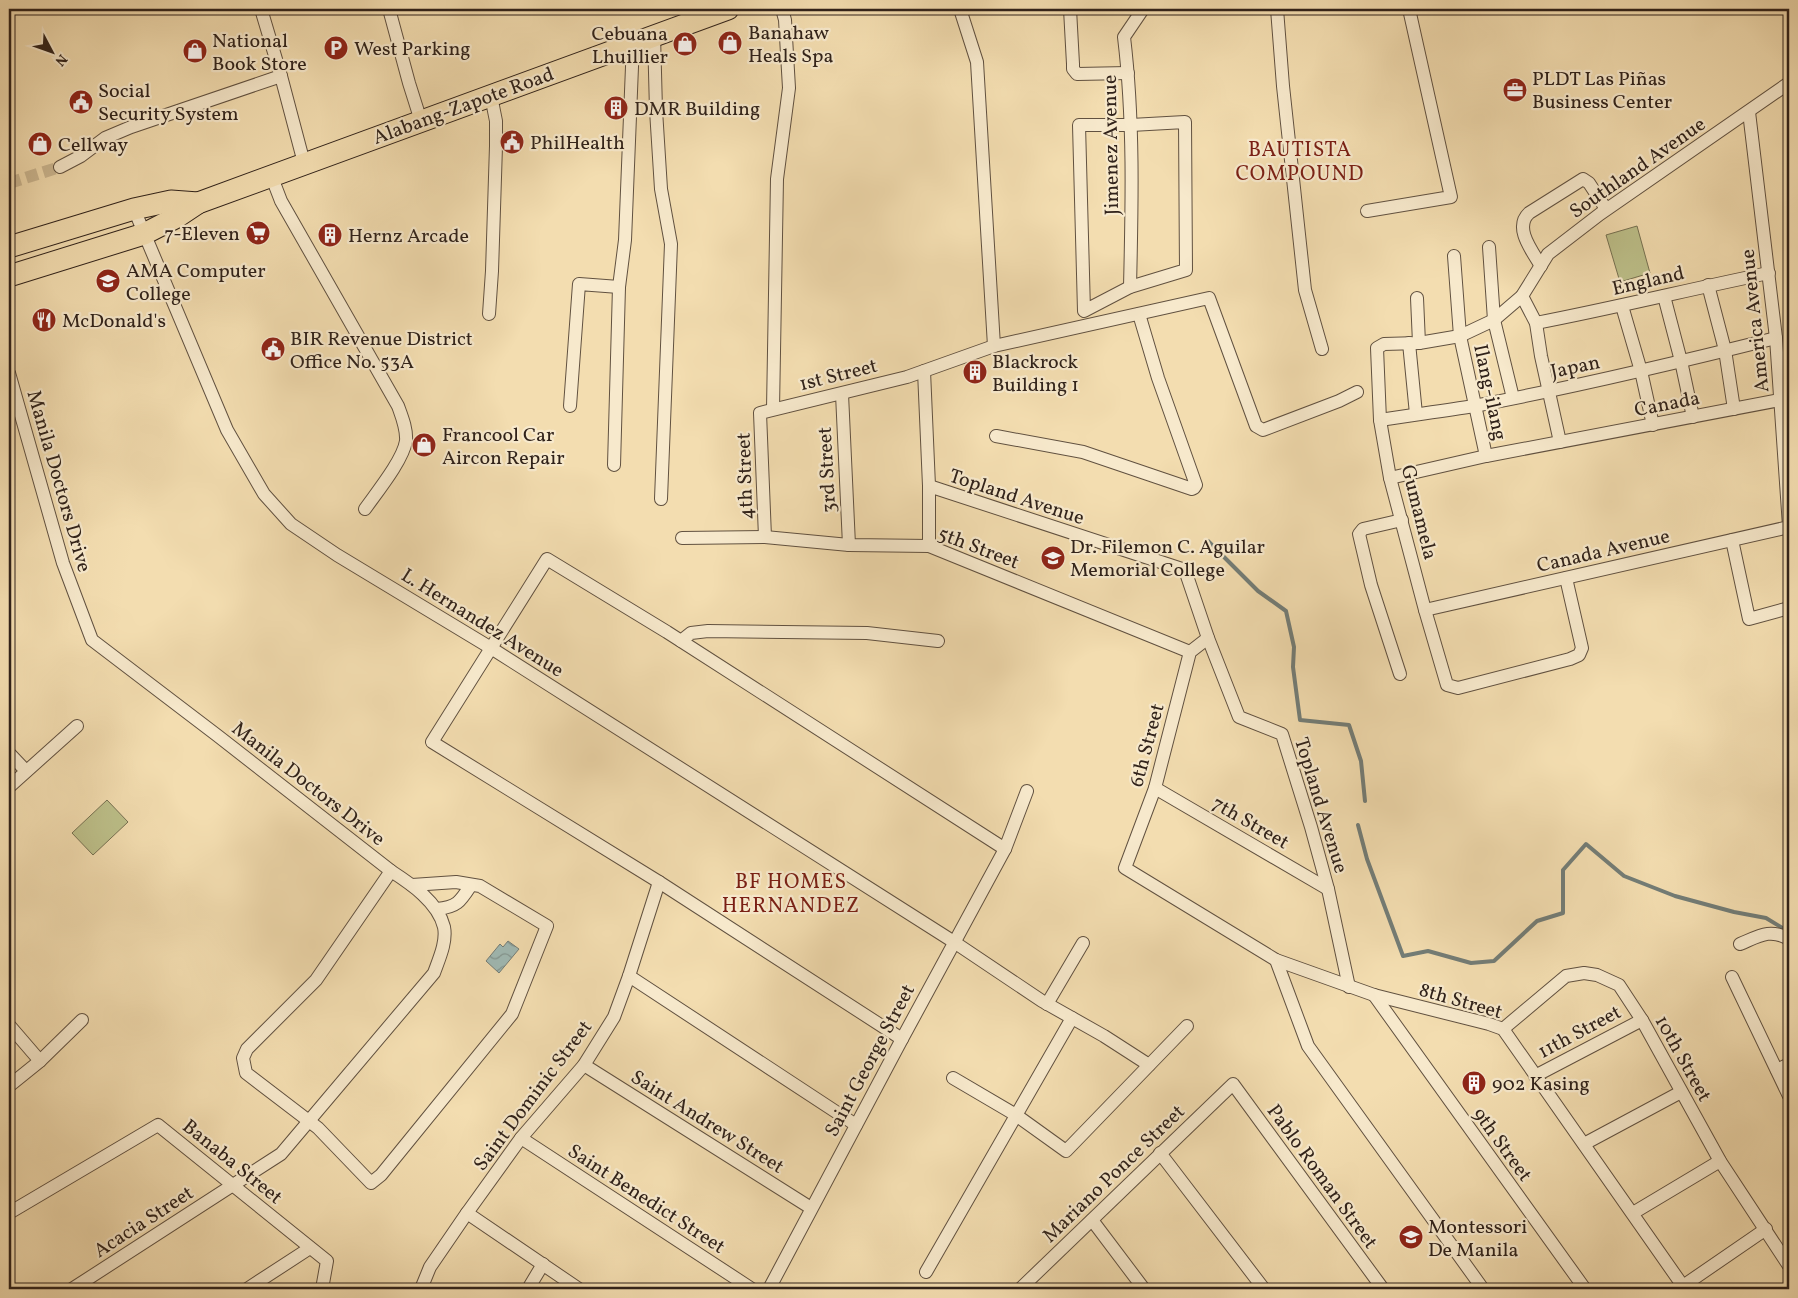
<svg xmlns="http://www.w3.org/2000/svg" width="1798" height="1298" font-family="Vollkorn,serif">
<defs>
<pattern id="water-waves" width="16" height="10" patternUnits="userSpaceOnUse" patternTransform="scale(1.25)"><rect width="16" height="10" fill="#a0bab5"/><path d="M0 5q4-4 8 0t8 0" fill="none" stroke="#839792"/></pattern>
</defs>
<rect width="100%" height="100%" fill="#f3ddb0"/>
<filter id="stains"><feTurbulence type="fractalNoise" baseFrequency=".004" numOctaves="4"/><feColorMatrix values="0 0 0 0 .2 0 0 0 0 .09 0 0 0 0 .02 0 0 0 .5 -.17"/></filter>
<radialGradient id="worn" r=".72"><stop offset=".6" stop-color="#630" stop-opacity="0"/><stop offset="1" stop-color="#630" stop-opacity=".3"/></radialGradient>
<!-- garden -->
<g fill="#bdc08a" stroke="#767152">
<path d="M1637 226 1650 273 1620 282 1606 235Z"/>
<path d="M107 800 128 822 93 855 72 833Z"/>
</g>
<!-- water -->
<path fill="url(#water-waves)" stroke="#737d77" d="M508 941 519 949 499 973 486 961 500 944 503 947Z"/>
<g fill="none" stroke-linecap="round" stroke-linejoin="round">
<!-- stream -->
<g stroke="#737d77" stroke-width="4">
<path d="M1208 541 1258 591 1286 611 1294 647 1293 667 1300 720 1349 725 1361 761 1365 801"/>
<path d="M1358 825 1367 859 1403 956 1428 951 1471 963 1494 961 1537 921 1563 913V870L1586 844 1624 876 1675 896 1734 912 1766 918 1789 932"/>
</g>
<!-- minor-tunnel -->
<path stroke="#ccb892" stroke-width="12" stroke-dasharray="12 6" stroke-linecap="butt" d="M9 183 60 167"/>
<defs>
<g id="minor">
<path d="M261 9 281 76 304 163"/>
<path d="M389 9 409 83 421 121"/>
<path d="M960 9 977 62 994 346"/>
<path d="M1070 9 1073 64V69L1077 74 1128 73"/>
<path d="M1277 9 1283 86 1305 290 1322 349"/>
<path d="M654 35 656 110 661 189 671 244 661 499"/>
<path d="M1749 112 1776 338 1789 526"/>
<path d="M1185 122 1186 270 1130 287 1084 311 1079 125H1131Z"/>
<path d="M60 167 81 156 105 138 131 127 281 76"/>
<path d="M271 175 281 201 398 406C402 417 407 429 406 441 403 460 377 492 365 509"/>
<path d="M134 209 227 430 264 494 291 524 337 555 491 648 954 942 1042 1001 1104 1036 1149 1065"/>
<path d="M1367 211 1451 197 1409 9"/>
<path d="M1489 247 1494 320 1513 398"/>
<path d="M1454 256 1460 336 1486 456"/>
<path d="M1541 266C1533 252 1513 228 1529 213L1583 179 1589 183 1606 209"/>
<path d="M1708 285 1725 350 1734 409"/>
<path d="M1130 287C1132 204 1134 120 1124 37L1143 9"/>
<path d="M1522 296 1536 323 1541 356 1560 442"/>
<path d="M1664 296 1681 361 1693 417"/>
<path d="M1417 298 1419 343"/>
<path d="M1622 306 1641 371 1653 425"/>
<path d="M489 314 492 271 496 146V121L491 96"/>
<path d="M1536 323C1614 308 1691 289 1769 273"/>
<path d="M1409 343 1416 414"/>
<path d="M924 371 929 486V546"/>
<path d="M9 373 63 563 92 640 218 736 391 871C411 884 438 902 444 927 447 942 439 959 434 973L281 1154 72 1289"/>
<path d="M842 394 849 545"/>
<path d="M570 406 579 284 619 287"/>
<path d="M773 409 777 179 789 88 785 20 782 9"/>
<path d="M1380 420C1412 415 1443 411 1474 406 1576 387 1676 363 1776 338"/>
<path d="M996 436 1083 452 1192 489 1194 488 1196 485 1158 378 1139 314"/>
<path d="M614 465 619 287 625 240 633 42"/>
<path d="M1390 478 1486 456 1780 400"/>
<path d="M929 486 1185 570 1208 638 1239 717 1282 734 1311 827 1328 889 1349 987"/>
<path d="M765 537 760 413 907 377 994 346 1209 298 1256 426 1263 430 1339 401 1357 392"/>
<path d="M682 538 765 537 849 545 929 546 1190 652"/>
<path d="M1732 540 1749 619 1789 608"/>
<path d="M1566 578 1582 648 1579 655 1570 659 1458 688 1447 685 1425 610 1390 478 1380 420 1377 348 1384 344 1419 343 1460 336 1494 320 1522 296 1548 254 1600 214 1789 83"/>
<path d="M1425 610 1789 527"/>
<path d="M1208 638 1190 652 1155 788 1125 868 1276 960 1374 995 1489 1024 1503 1029 1685 1289"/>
<path d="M681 641 691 633 708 631 867 633 938 641"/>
<path d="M1400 674 1371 585 1359 534 1363 529 1402 520"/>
<path d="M9 753 26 771"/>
<path d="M9 787 77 726"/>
<path d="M1155 788 1328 889"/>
<path d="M391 871 316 980 247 1049 243 1058 246 1073 318 1128 371 1183 381 1175 512 1014 547 926 480 886 456 882 412 885"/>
<path d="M437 909C457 907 460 902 471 885"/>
<path d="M1740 944C1759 936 1770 928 1789 939"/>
<path d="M1276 960 1308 1046 1483 1289"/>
<path d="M629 976 856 1125"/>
<path d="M1732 977 1789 1096"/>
<path d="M1374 995 1585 1289"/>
<path d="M1047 1004 1083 943"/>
<path d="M9 1025 40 1061"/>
<path d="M1503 1029 1566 976 1584 973 1597 975 1619 985 1642 1020 1720 1161 1789 1266"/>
<path d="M902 1039 659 882 432 742 547 559 667 632 1005 849"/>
<path d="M584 1065 811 1208"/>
<path d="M1777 1070 1789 1064"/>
<path d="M1535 1076 1642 1020"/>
<path d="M953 1078 1016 1115 1066 1151 1187 1026"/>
<path d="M9 1086 40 1061 82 1020"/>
<path d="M521 1138 752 1289"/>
<path d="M1584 1144 1681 1092"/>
<path d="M1160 1153 1264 1289"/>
<path d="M9 1213 158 1125 327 1261 322 1289"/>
<path d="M467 1213 579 1289"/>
<path d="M1633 1213 1720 1161"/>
<path d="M1092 1220 1144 1289"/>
<path d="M926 1272 1072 1018"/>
<path d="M1683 1286 1766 1229"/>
<path d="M247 1289 310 1248"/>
<path d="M421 1289 430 1267 467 1213 521 1138 584 1065 614 1017 629 976 659 882"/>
<path d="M528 1289 543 1264"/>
<path d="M769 1289 902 1039 1005 849 1027 791"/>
<path d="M1020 1289 1233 1084 1383 1289"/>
</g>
<g id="trunk">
<path d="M9 247 134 209 171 201 198 203"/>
<path d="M9 276 144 234 177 217 198 203 728 9"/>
</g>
</defs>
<!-- minor casing -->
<use href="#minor" stroke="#615140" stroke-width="14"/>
<!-- trunk casing -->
<use href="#trunk" stroke="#30221a" stroke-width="23"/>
<!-- minor -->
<use href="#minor" stroke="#f7e9cc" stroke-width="12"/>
<!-- trunk -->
<use href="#trunk" stroke="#f3ddb0" stroke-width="21"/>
</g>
<!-- icons -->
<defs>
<symbol id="shop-disc" viewBox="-11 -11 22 22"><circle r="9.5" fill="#8f2418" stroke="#f7e9cc"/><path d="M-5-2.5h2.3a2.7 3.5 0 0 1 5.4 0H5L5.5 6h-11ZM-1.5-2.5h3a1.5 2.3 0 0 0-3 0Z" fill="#fff"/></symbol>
<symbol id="parking-disc" viewBox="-11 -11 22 22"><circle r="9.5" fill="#8f2418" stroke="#f7e9cc"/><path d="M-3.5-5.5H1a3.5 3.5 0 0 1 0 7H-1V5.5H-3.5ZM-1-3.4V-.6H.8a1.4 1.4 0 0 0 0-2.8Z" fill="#fff"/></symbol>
<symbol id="office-disc" viewBox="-11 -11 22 22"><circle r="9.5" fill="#8f2418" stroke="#f7e9cc"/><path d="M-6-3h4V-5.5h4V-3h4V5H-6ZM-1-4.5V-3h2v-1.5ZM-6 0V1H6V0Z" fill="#fff"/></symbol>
<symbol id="civic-disc" viewBox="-11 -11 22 22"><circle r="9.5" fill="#8f2418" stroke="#f7e9cc"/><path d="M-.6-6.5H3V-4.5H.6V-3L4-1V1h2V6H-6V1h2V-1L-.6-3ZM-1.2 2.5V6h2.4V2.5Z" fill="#fff"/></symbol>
<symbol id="building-disc" viewBox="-11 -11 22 22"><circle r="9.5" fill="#8f2418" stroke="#f7e9cc"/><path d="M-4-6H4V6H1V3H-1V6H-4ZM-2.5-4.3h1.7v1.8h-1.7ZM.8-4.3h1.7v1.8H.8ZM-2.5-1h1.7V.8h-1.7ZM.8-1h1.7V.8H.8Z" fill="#fff"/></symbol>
<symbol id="supermarket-disc" viewBox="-11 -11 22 22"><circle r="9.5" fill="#8f2418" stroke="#f7e9cc"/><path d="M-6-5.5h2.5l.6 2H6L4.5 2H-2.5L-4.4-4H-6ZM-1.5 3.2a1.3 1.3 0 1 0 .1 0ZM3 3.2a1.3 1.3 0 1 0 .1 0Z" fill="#fff"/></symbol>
<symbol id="university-disc" viewBox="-11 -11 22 22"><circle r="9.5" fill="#8f2418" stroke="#f7e9cc"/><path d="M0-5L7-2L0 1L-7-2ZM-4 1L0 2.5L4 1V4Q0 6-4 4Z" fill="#fff"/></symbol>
<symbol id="restaurant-disc" viewBox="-11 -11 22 22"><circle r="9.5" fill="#8f2418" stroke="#f7e9cc"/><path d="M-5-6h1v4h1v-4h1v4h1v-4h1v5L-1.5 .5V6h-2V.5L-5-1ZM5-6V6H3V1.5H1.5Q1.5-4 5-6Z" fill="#fff"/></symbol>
<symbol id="school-disc" viewBox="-11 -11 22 22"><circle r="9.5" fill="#8f2418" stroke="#f7e9cc"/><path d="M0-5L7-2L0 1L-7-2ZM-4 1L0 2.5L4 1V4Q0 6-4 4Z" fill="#fff"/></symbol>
</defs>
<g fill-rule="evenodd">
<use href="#shop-disc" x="716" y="29" width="28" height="28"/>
<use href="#shop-disc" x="671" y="30" width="28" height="28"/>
<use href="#parking-disc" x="322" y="34" width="28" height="28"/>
<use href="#shop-disc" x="181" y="37" width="28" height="28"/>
<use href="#office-disc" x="1501" y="76" width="28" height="28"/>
<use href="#civic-disc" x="67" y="88" width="28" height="28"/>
<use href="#building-disc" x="602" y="94" width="28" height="28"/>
<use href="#civic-disc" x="498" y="128" width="28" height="28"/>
<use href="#shop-disc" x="26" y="130" width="28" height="28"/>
<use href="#supermarket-disc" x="244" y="219" width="28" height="28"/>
<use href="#building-disc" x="316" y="221" width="28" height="28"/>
<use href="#university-disc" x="94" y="267" width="28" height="28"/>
<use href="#restaurant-disc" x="30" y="306" width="28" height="28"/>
<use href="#civic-disc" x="259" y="335" width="28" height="28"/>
<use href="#building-disc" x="961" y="358" width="28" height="28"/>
<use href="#shop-disc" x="410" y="431" width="28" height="28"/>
<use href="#university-disc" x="1039" y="544" width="28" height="28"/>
<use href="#building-disc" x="1460" y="1069" width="28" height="28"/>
<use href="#school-disc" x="1397" y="1223" width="28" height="28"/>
</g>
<g text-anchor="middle" stroke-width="4.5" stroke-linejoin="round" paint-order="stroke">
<!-- poi labels -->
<g font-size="20" fill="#30221a" stroke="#f7e9cc" text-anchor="start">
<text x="748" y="39">Banahaw<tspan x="748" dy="23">Heals Spa</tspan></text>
<text x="668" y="40" text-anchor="end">Cebuana<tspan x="668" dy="23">Lhuillier</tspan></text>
<text x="212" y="47">National<tspan x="212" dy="23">Book Store</tspan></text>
<text x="354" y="55">West Parking</text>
<text x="1532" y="85">PLDT Las Piñas<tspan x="1532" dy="23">Business Center</tspan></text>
<text x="98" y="97">Social<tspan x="98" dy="23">Security System</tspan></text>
<text x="634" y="115">DMR Building</text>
<text x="530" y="149">PhilHealth</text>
<text x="58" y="151">Cellway</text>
<text x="240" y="240" text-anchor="end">7-Eleven</text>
<text x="348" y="242">Hernz Arcade</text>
<text x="126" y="277">AMA Computer<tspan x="126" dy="23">College</tspan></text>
<text x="62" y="327">McDonald's</text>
<text x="290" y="345">BIR Revenue District<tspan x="290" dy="23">Office No. 53A</tspan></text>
<text x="992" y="368">Blackrock<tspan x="992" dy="23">Building 1</tspan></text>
<text x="442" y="441">Francool Car<tspan x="442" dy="23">Aircon Repair</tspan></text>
<text x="1070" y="553">Dr. Filemon C. Aguilar<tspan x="1070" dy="23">Memorial College</tspan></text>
<text x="1492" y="1090">902 Kasing</text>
<text x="1428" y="1233">Montessori<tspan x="1428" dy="23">De Manila</tspan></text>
</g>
<!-- street labels -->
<g font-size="20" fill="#30221a" stroke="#f7e9cc">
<text transform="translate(463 105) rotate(-20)" y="7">Alabang-Zapote Road</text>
<text transform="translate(1110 145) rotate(-91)" y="7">Jimenez Avenue</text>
<text transform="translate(1637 167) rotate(-35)" y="7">Southland Avenue</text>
<text transform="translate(1648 280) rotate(-13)" y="7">England</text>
<text transform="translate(1754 321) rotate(-96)" y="7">America Avenue</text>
<text transform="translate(1575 366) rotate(-12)" y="7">Japan</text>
<text transform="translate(838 374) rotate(-14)" y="7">1st Street</text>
<text transform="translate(1491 392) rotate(78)" y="7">Ilang-ilang</text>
<text transform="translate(1667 403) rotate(-11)" y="7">Canada</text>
<text transform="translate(826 470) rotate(-93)" y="7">3rd Street</text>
<text transform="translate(744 476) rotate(-92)" y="7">4th Street</text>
<text transform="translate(60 481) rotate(74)" y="7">Manila Doctors Drive</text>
<text transform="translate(1017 496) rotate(18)" y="7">Topland Avenue</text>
<text transform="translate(1420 512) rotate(76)" y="7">Gumamela</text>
<text transform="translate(979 547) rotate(21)" y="7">5th Street</text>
<text transform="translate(1603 550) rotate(-13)" y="7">Canada Avenue</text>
<text transform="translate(483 622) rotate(32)" y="7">L. Hernandez Avenue</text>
<text transform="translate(1146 745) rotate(-75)" y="7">6th Street</text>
<text transform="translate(309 783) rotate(38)" y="7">Manila Doctors Drive</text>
<text transform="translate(1322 805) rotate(73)" y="7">Topland Avenue</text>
<text transform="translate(1251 822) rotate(30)" y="7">7th Street</text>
<text transform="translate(1461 1000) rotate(16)" y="7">8th Street</text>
<text transform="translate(1579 1031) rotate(-28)" y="7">11th Street</text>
<text transform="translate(1684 1058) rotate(61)" y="7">10th Street</text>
<text transform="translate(869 1060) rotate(-62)" y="7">Saint George Street</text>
<text transform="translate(532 1095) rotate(-53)" y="7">Saint Dominic Street</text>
<text transform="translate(708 1121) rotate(32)" y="7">Saint Andrew Street</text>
<text transform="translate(1503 1144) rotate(54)" y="7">9th Street</text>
<text transform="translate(233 1161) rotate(39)" y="7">Banaba Street</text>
<text transform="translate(1113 1173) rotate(-44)" y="7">Mariano Ponce Street</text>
<text transform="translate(1323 1176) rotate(54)" y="7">Pablo Roman Street</text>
<text transform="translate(647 1198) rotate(33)" y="7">Saint Benedict Street</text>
<text transform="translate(143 1221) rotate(-33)" y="7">Acacia Street</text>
</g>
<!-- neighbourhood labels -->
<g font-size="21" letter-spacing="1" fill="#7a1f14" stroke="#f7e9cc">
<text x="1300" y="156">BAUTISTA<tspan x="1300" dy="24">COMPOUND</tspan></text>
<text x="791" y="888">BF HOMES<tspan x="791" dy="24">HERNANDEZ</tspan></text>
</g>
</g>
<!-- margin -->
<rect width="1798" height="1298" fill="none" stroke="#f3ddb0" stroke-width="30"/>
<rect x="10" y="10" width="1778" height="1278" fill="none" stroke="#30221a" stroke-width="2.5"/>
<rect x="15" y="15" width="1768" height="1268" fill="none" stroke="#30221a"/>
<!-- north arrow -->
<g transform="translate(52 52) rotate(131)" stroke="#f7e9cc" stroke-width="4" paint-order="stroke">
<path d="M0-4L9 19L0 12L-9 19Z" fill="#30221a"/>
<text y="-8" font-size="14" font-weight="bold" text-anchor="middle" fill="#30221a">N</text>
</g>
<rect width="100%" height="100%" filter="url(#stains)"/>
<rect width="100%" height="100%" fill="url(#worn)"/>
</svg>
